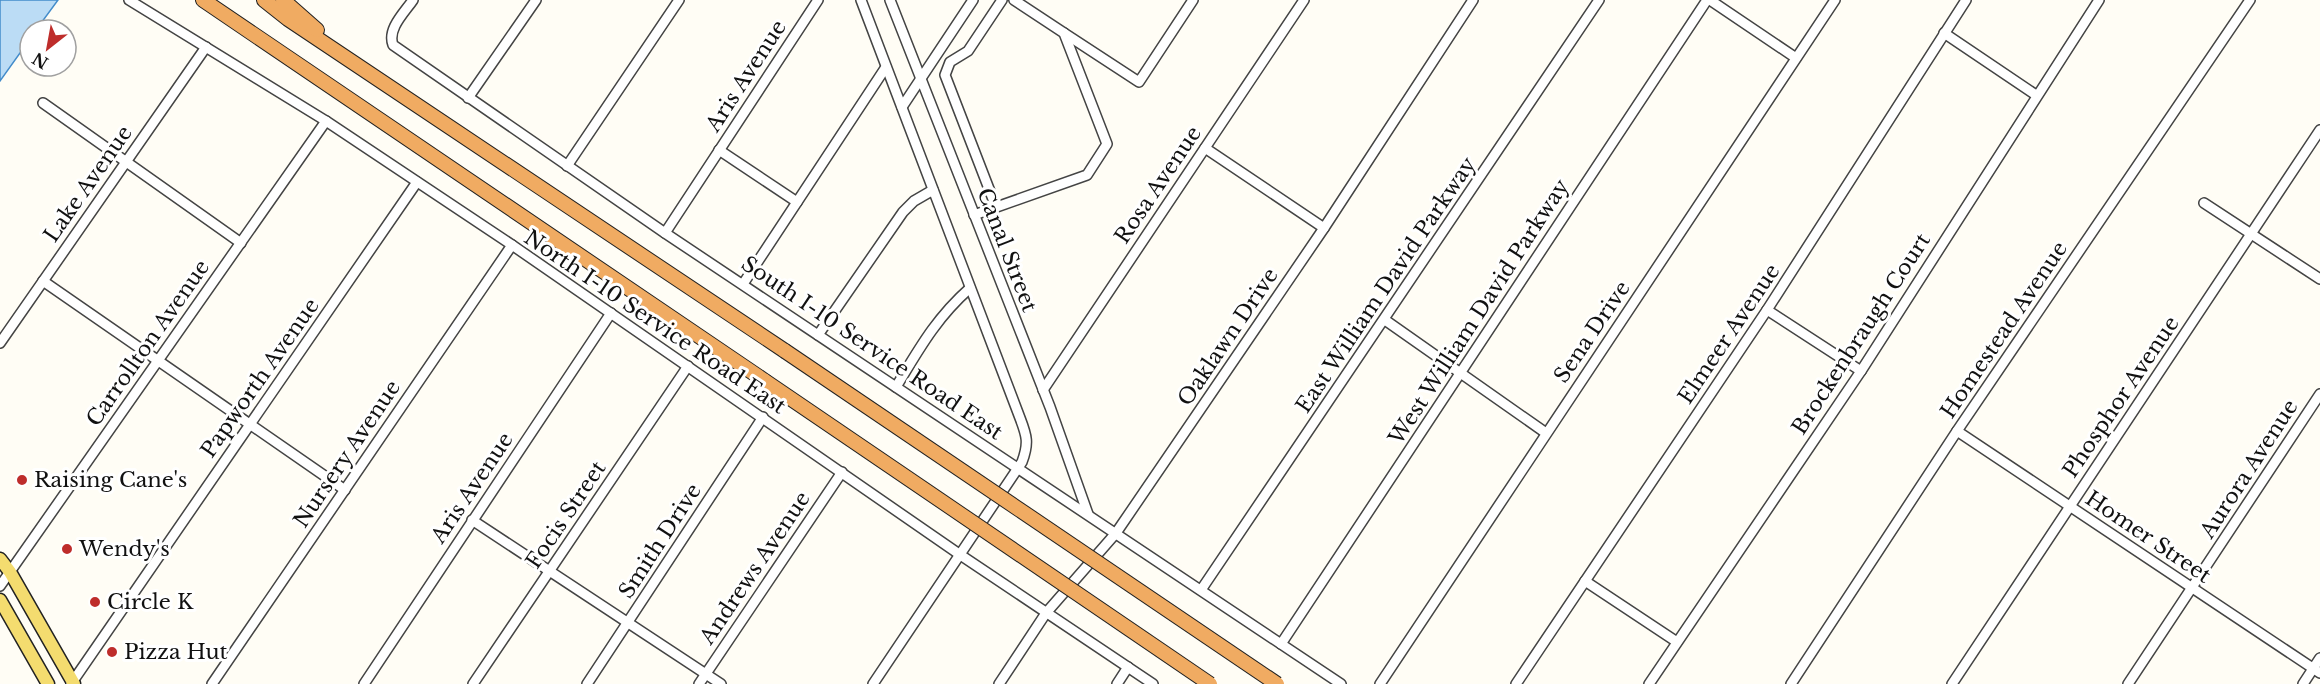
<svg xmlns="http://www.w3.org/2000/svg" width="2320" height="684" font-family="'Libre Baskerville',serif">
<rect width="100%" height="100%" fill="#fffdf5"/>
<!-- water -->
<path fill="#bbdcf5" stroke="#438cca" stroke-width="1.5" d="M0 0H58L36 30H30V39L0 81Z"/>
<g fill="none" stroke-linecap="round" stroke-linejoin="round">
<defs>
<g id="minor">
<path d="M129 0 326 121 512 245 959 554 1153 684"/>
<path d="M413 0C404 13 387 29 393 45L665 233 1341 684"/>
<path d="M861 0 1020 418C1027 436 1029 443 1022 462L873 684"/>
<path d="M890 0 1050 407 1088 514"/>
<path d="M1710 0 1796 58"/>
<path d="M1064 33 1139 82 1193 0"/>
<path d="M1944 33 2036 95"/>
<path d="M468 98 536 0"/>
<path d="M43 103 241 243"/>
<path d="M902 107 973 0"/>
<path d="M1205 148 1324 228"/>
<path d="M719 150 797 202"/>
<path d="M567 166 679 0"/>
<path d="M2204 203 2320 279"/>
<path d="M996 207 945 75 950 62 968 51 1002 0"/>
<path d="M974 215 1087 175 1107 144 1064 33 1014 0"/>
<path d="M665 233 818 0"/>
<path d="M43 281 345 490"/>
<path d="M743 284 886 67"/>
<path d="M1767 310 1861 371"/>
<path d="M1385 320 1546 433"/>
<path d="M818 335 903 212 914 201 933 190"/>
<path d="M0 343 206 47"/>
<path d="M896 387C919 349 936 318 970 288"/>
<path d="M1043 390 1304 0"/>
<path d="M1957 431 2320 673"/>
<path d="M472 520 721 684"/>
<path d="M1585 581 1677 642"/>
<path d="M0 586 326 121"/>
<path d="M1201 590 1599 0"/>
<path d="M1281 644 1707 0"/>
<path d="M71 684 417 182"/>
<path d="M212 684 512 245"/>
<path d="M364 684 611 313"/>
<path d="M473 684 688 366"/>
<path d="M587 684 763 417"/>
<path d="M699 684 842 472"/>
<path d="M999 684 1046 613 1116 533 1324 228 1473 0"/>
<path d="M1117 684 1128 667"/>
<path d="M1380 684 1835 0"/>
<path d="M1516 684 1767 310 1966 0"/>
<path d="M1649 684 1861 371 2099 0"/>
<path d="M1791 684 1957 431 2250 0"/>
<path d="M1952 684 2320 130"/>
<path d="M2128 684 2320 394"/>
<path d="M2303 684 2320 658"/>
</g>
<g id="major">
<path d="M0 559 10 572 74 684"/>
<path d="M0 600 48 684"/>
</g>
<g id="highway">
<path d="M203 0 765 381"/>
<path d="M264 0 288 19 785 351"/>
<path d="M283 0 317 30"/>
</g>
</defs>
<!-- minor casing -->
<use href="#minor" stroke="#444" stroke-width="12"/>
<!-- major casing -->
<use href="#major" stroke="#222" stroke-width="15"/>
<!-- highway casing -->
<use href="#highway" stroke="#222" stroke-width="16"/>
<!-- minor -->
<use href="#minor" stroke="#fff" stroke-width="9"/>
<!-- major -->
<use href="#major" stroke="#f4dc6f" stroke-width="12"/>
<!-- highway -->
<use href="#highway" stroke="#f0ab62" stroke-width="14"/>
<defs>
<g id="highway-bridge">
<path d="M785 351 1277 684"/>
<path d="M765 381 1210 684"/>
</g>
</defs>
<!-- highway-bridge casing -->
<use href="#highway-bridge" stroke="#222" stroke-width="16" stroke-linecap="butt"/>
<!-- highway-bridge -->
<use href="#highway-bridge" stroke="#f0ab62" stroke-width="14"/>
</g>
<!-- markers -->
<g fill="#be2d2b" stroke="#fff" stroke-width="2">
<circle cx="22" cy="480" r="6"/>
<circle cx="67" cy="549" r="6"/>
<circle cx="95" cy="602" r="6"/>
<circle cx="112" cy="652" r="6"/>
</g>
<g text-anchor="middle" stroke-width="6" stroke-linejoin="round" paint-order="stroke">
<!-- street labels -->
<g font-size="21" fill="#111" stroke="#fff">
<text transform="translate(746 76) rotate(-57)" y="7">Aris Avenue</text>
<text transform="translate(88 184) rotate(-55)" y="7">Lake Avenue</text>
<text transform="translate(1158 185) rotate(-56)" y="7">Rosa Avenue</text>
<text transform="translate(1007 250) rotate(69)" y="7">Canal Street</text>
<text transform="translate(1386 285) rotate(-56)" y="7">East William David Parkway</text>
<text transform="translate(1479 312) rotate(-57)" y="7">West William David Parkway</text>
<text transform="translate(655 322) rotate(34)" y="7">North I-10 Service Road East</text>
<text transform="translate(2004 330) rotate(-56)" y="7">Homestead Avenue</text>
<text transform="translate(1592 332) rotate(-56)" y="7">Sena Drive</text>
<text transform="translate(1729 334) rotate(-56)" y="7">Elmeer Avenue</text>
<text transform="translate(1861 334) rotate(-57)" y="7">Brockenbraugh Court</text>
<text transform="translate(1228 337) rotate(-56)" y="7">Oaklawn Drive</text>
<text transform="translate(148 343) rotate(-55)" y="7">Carrollton Avenue</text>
<text transform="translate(872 348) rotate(34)" y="7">South I-10 Service Road East</text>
<text transform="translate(260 378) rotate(-55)" y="7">Papworth Avenue</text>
<text transform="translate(2121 397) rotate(-56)" y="7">Phosphor Avenue</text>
<text transform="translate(347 454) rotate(-56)" y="7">Nursery Avenue</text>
<text transform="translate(2249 469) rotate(-57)" y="7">Aurora Avenue</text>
<text transform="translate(472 488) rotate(-56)" y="7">Aris Avenue</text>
<text transform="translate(566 515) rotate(-56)" y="7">Focis Street</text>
<text transform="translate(2148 537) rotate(34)" y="7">Homer Street</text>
<text transform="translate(660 541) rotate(-57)" y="7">Smith Drive</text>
<text transform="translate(755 568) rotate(-56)" y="7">Andrews Avenue</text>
</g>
<!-- poi labels -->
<g font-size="21" fill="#111" stroke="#fff" text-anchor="start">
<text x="34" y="487">Raising Cane's</text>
<text x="79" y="556">Wendy's</text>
<text x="107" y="609">Circle K</text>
<text x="124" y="659">Pizza Hut</text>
</g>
</g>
<!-- north arrow -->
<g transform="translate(48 48) rotate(211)"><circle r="28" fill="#ffffff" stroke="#a0a0a0" stroke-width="1.5"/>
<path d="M0-4.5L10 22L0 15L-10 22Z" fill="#be2d2b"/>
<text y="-9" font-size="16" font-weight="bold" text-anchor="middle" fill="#111111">N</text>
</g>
</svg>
